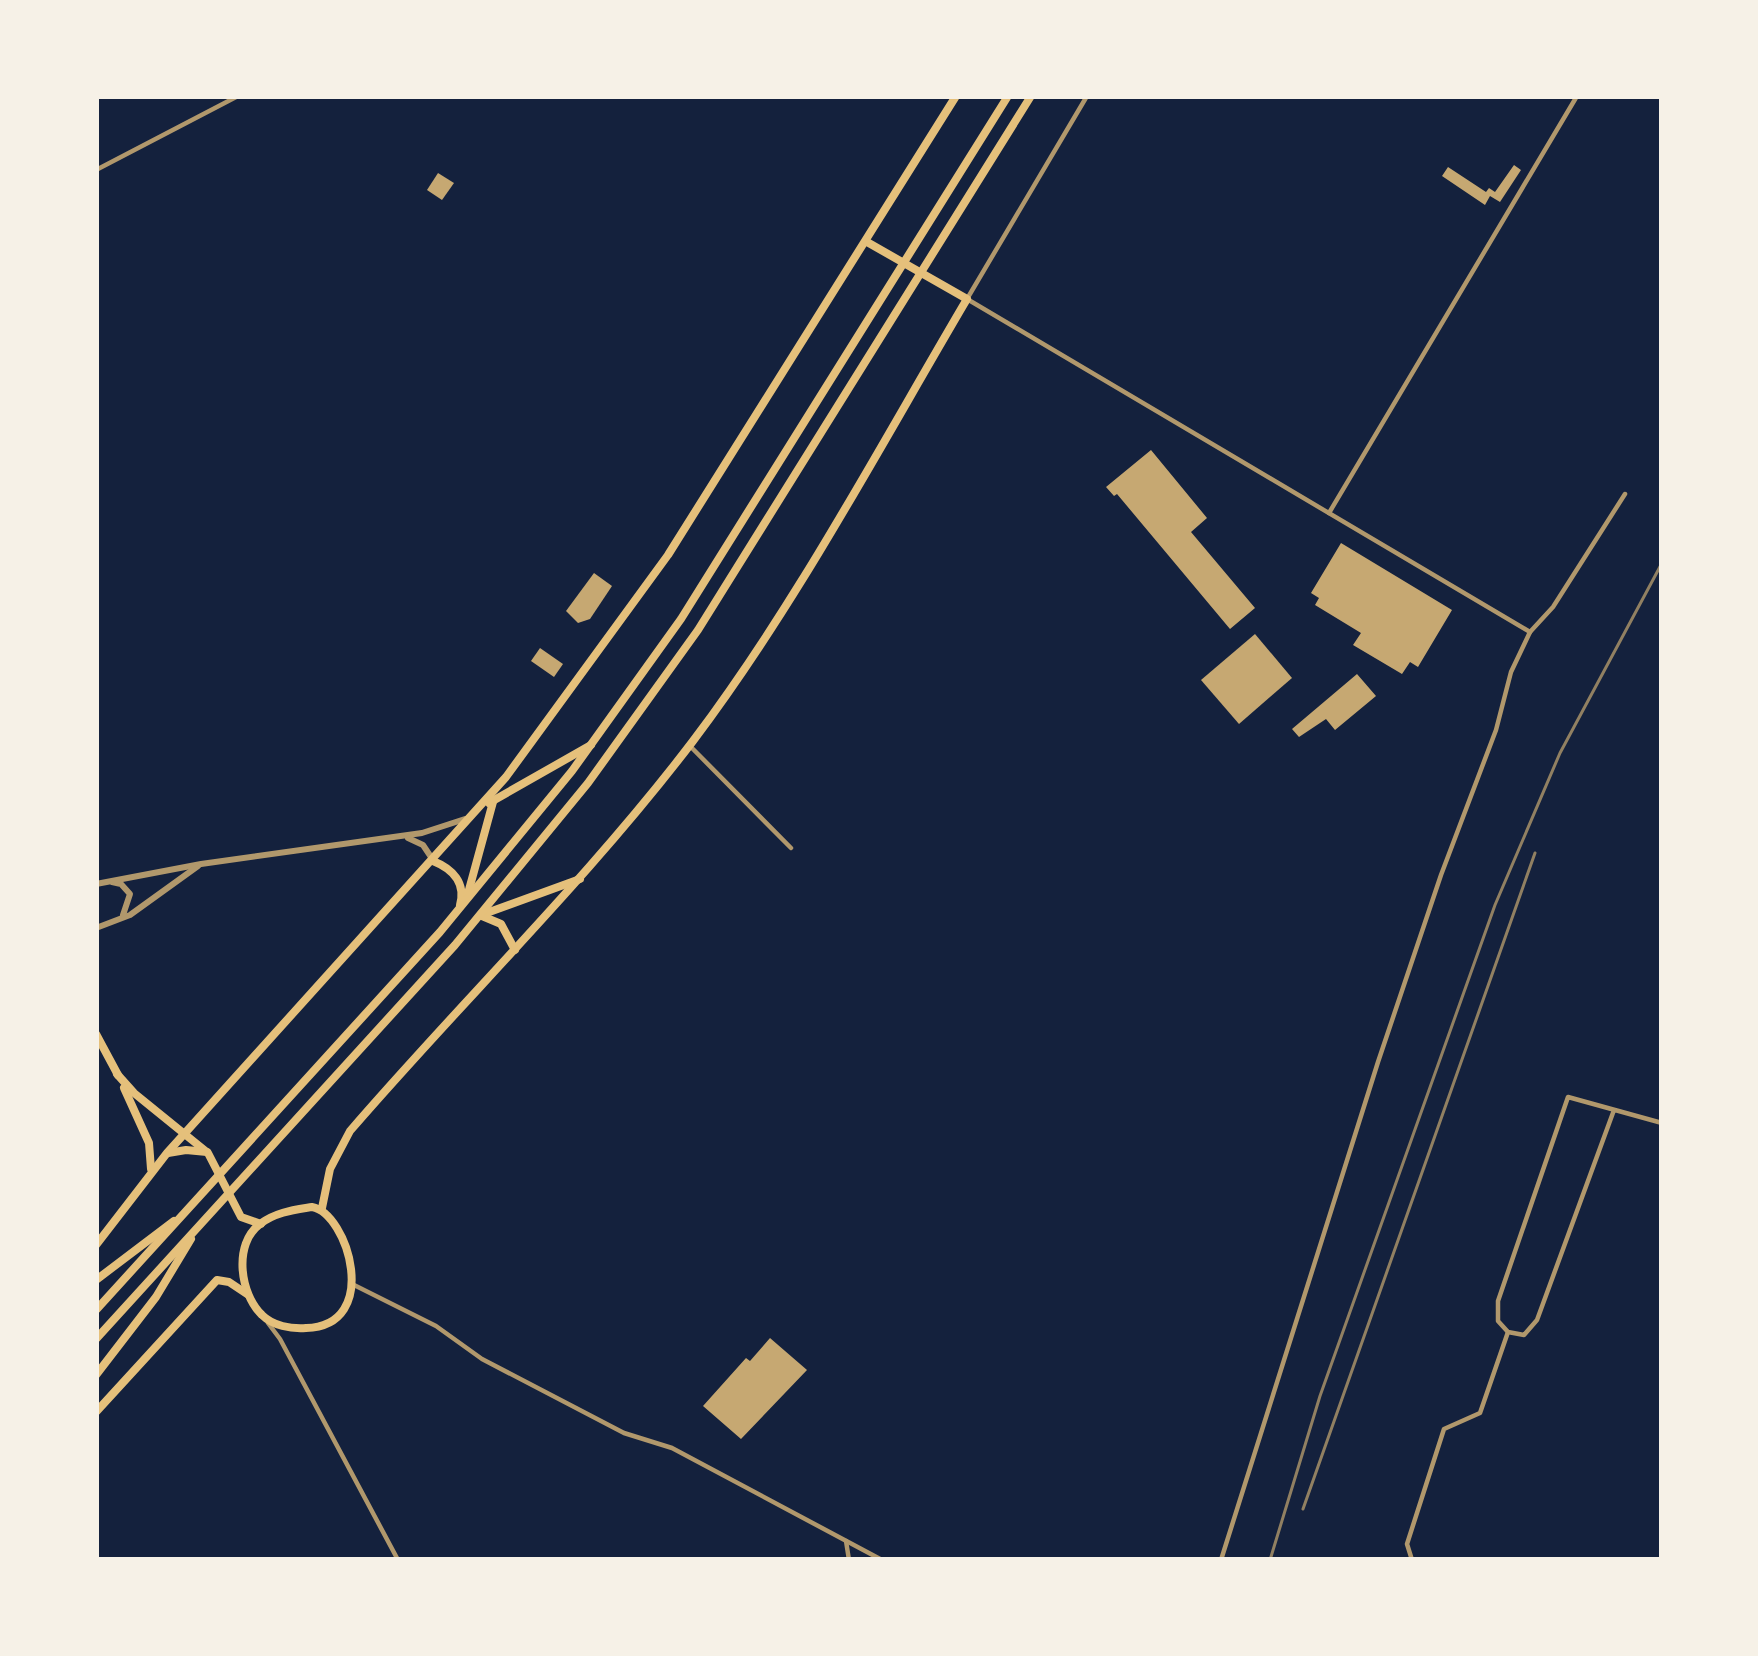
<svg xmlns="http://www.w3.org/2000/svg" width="1758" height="1656" font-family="Inter,sans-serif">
<rect width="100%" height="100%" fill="#14213d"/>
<!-- building -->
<g fill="#c6a872">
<path d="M1514 165 1521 170 1500 202 1490 196 1485 205 1442 176 1448 167 1486 192 1489 188 1495 192Z"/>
<path d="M438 173 454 183 442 200 427 190Z"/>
<path d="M1151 450 1207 518 1191 532 1255 608 1230 629 1117 494 1114 496 1106 487Z"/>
<path d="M1341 543 1452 610 1418 667 1410 662 1402 674 1353 645 1361 633 1315 605 1319 598 1311 593Z"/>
<path d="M594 573 612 586 590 619 578 623 566 611Z"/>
<path d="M1255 634 1292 678 1239 724 1201 680Z"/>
<path d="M540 648 563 664 554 677 531 661Z"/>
<path d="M1357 674 1376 696 1335 730 1326 719 1299 737 1292 729Z"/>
<path d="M770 1338 807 1370 741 1439 703 1406 746 1358 750 1361Z"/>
</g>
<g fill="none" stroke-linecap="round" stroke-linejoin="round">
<!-- minor -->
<g stroke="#b1986c" stroke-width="4.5">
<path d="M1087 96 967 299 1530 632"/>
<path d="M96 170 238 96"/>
<path d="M1329 513 1577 96"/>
<path d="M689 745 791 848"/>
<path d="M1614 1110 1537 1320 1524 1335 1508 1332 1498 1321V1301L1568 1097 1662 1123"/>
<path d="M354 1285 436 1326 482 1359 624 1433 672 1448 882 1560"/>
<path d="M268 1323 280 1339 398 1560"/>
<path d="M846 1541 849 1560"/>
<path d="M1221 1560 1378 1062 1441 875 1496 730 1511 672 1530 632 1553 607 1625 494"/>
<path d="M1412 1560 1407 1544 1444 1429 1480 1413 1508 1332"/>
</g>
<!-- tertiary -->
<g stroke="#b1986c" stroke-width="6">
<path d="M408 838 423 845 433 860"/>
<path d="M112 882 121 884 130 894 123 915"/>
<path d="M96 884 201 864 422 833 465 819"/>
<path d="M96 928 130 915 198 866"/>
</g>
<!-- secondary -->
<g stroke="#e5c07b" stroke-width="8">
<path d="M489 803 591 745"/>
<path d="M433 861C453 869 466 883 460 905"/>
<path d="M467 897 493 802"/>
<path d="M481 915 580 879"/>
<path d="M482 916 501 924 515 950"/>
<path d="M96 1034 118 1075"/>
<path d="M117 1074 134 1093 208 1153 241 1217 261 1224"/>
<path d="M124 1088 149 1143 151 1169"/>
<path d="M168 1153 186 1150 207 1152"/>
<path d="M312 1207C348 1213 382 1326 306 1328 291 1329 273 1326 262 1315 240 1294 233 1244 260 1224 276 1212 294 1210 312 1207Z"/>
<path d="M322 1208 330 1169 350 1131C463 1000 588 879 693 741 797 603 879 448 967 299L867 242"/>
<path d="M96 1245 167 1153 506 777 668 555 956 96"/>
<path d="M96 1280 174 1221"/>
<path d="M96 1375 156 1297 191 1239"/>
<path d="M96 1412 217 1280 229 1282 247 1294"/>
</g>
<!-- primary -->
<g stroke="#e5c07b" stroke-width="8">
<path d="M96 1310 440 932 572 771 681 619 1008 96"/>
<path d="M96 1339 455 945 588 783 698 630 1031 96"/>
</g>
<!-- rail -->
<g stroke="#918062" stroke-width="3">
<path d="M1303 1509 1535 853"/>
<path d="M1270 1560 1320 1396 1495 905 1560 753 1662 563"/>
</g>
</g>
<!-- border -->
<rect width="1758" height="1656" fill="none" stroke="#f6f1e7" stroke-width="198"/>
</svg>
